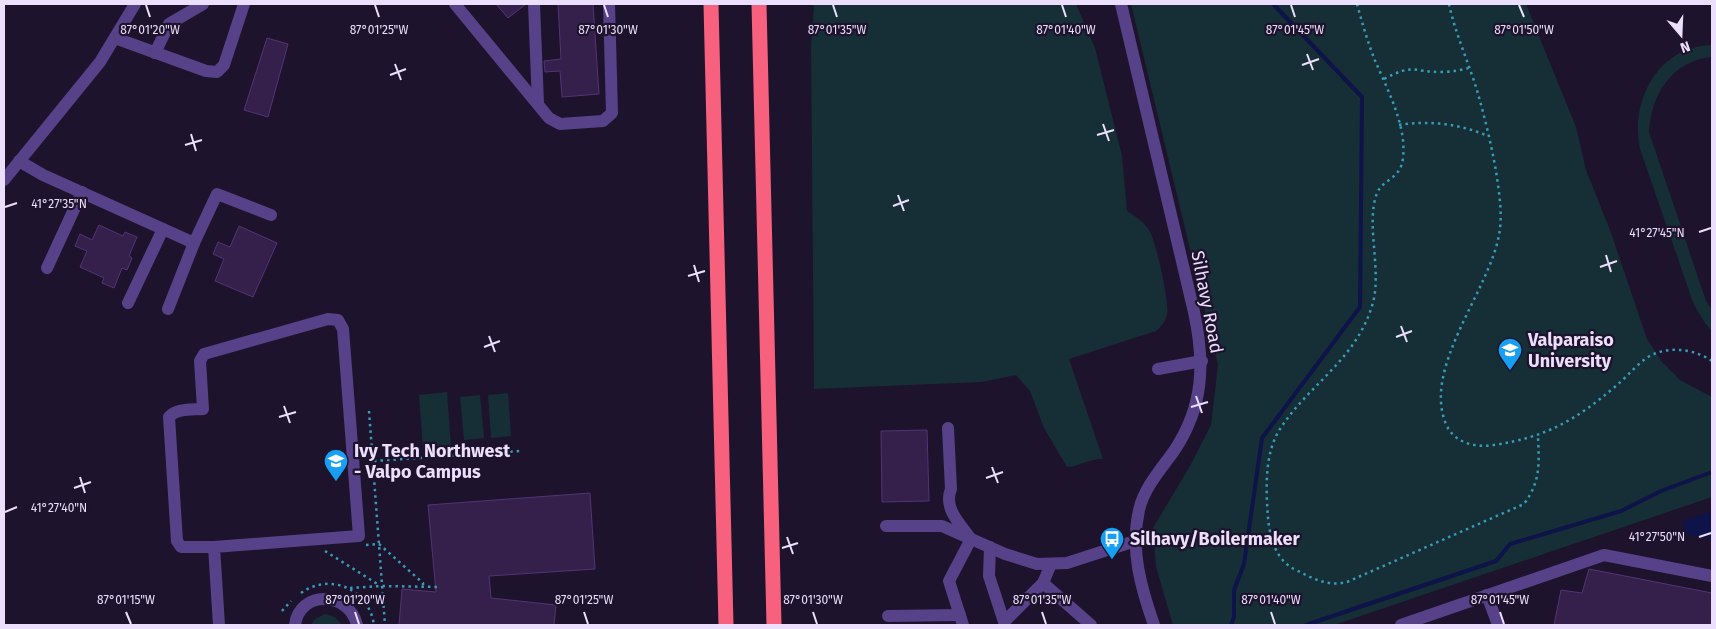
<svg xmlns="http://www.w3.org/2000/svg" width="1716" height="629" font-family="'Fira Sans',sans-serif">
<rect width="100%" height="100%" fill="#1e132c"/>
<!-- green -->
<g fill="#162e35">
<path d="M814 4H1076L1095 48 1122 156 1127 211C1135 216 1146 223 1150 232 1156 242 1170 304 1167 315 1165 322 1162 326 1156 331L1069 359 1103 459C1091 458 1080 466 1067 467L1044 428 1030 391 1016 375 982 382 814 389 811 47Z"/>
<path d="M1131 4H1526L1576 127 1586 170 1610 230 1647 339 1662 362 1680 380 1712 397V497L1334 625H1173L1156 567 1153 528 1190 466 1211 425 1218 365Z"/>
<path d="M1712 45V57C1672 61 1651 94 1649 132L1706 301 1712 310V331L1705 323 1694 305 1640 149C1630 101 1658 46 1712 45Z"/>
<path d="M447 392 451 446 423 448 419 395Z"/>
<path d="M508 393 511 436 491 438 488 395Z"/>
<path d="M480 395 484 438 464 440 460 397Z"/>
<path d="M325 614 335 617 342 625H311L315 619Z"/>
</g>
<!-- water -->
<path fill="#0e1349" d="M1712 511V539L1685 534 1683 521Z"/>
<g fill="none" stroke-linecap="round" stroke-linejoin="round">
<!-- stream -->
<g stroke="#0e1349" stroke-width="4">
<path d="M1231 625 1234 617V590L1244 564 1262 438 1360 307 1362 97 1273 4"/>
<path d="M1306 625 1496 561 1510 544 1621 511 1661 491 1712 472"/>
</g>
</g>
<!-- building -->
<g fill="#35204c" stroke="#533376">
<path d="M496 4H526L508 18Z"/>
<path d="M558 4H593L599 94 562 97 560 71 545 72 544 61 561 59Z"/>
<path d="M267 38 288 44 268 117 244 110Z"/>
<path d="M99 225 123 236 125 232 137 237 129 256 132 258 127 270 122 268 114 288 102 283 104 278 80 267 87 251 75 246 80 234 92 240Z"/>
<path d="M239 226 277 243 253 297 215 281 224 259 213 254 218 242 230 247Z"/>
<path d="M927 430 929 501 882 502 881 431Z"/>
<path d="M590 493 595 569 489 576 491 598 556 605 554 625H399L402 589 436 592 428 505Z"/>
<path d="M1589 569 1712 593V625H1554L1561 590 1582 593Z"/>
</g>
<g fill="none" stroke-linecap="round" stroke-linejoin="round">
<!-- path -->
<g stroke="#389cb9" stroke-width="2.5" stroke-dasharray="2.5 4" stroke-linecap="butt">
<path d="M1357 4C1362 22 1367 40 1374 58 1386 87 1407 125 1403 158 1401 179 1383 179 1377 193 1365 225 1383 272 1372 306 1355 361 1308 385 1280 429 1264 454 1266 490 1268 518 1270 537 1275 559 1294 569 1312 578 1327 587 1347 582L1524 504C1541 481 1539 463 1538 436"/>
<path d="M1449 4C1455 32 1467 59 1476 87 1484 114 1491 143 1496 171 1499 192 1503 214 1499 235 1489 291 1422 368 1446 424 1454 443 1475 448 1494 445 1547 437 1576 420 1617 385 1628 376 1641 359 1654 354 1673 346 1696 350 1712 361"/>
<path d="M1384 79C1414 63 1412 72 1441 72 1451 72 1460 70 1469 68"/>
<path d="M1399 125C1429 120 1460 124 1488 136"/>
<path d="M369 411 385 625"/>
<path d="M374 461 520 451"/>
<path d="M366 545 379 544 423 583V587"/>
<path d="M325 551 379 585"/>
<path d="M350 588 381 586 439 587"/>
<path d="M301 593C330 572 369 589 374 625"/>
<path d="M282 611 291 601"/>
</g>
<!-- minor -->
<g stroke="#574188" stroke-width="12">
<path d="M455 4 549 118 560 124 603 121 612 113 609 4"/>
<path d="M534 4 538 104"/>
<path d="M1121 4 1194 312C1205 363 1204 406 1174 451 1161 469 1144 488 1139 510 1130 550 1141 588 1154 625"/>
<path d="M115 38 206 71 217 72 224 65 244 4"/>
<path d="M155 53 169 24 203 4"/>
<path d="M19 161 43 175 194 243 217 194 271 215"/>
<path d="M4 180 100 62 135 4"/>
<path d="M47 268 82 192"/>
<path d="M128 303 163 229"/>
<path d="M168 309 194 243"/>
<path d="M1158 369 1202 361"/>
<path d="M948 428 951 489C943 508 960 524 971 539"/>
<path d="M886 526H942L1005 554 1037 564 1067 563 1135 541"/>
<path d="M214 547 359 536 343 329 338 320 328 319 204 354 200 361 203 409C192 410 177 408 169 417L177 541 181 547H214L219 625"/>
<path d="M990 547 989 576 1005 625"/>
<path d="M1043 583 1091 625"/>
<path d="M1487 595 1498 625"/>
<path d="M888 616 960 615"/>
<path d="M1004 622 1043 583 1051 564"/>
<path d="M295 625C299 590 349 591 357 625"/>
<path d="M963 625 949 581 971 539"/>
<path d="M1401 625 1604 555 1712 576"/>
</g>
<!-- highway -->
<g stroke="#f7617e" stroke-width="15">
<path d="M711 4 726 625"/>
<path d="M759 4 774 625"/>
</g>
</g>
<!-- ticks -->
<path fill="none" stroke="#ebdffd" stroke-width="2" d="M146 5 150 17M375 5 379 17M604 5 608 17M833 5 837 17M1062 5 1066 17M1291 5 1295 17M1519 5 1524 17M1307 54 1313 70M395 64 401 80M1302 65 1319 59M390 75 406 69M1103 124 1109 141M191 134 196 151M1097 135 1114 130M185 145 202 140M898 195 904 211M893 206 909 200M5 207 17 203M1699 232 1711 228M1606 255 1611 272M694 265 699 282M1600 267 1617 261M688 276 705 271M1401 326 1407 342M489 336 495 352M1396 337 1412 331M484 347 500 341M1196 396 1202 413M284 406 290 423M1191 407 1208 402M279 417 296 412M992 467 998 483M80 477 85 493M986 478 1003 472M74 488 91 482M5 512 17 507M787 537 793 554M1699 537 1711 533M782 548 798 543M126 612 131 624M355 612 359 624M584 612 588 624M813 612 817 624M1042 612 1046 624M1271 612 1275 624M1500 612 1504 624"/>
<!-- icons -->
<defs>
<symbol id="university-pin" viewBox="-11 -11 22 30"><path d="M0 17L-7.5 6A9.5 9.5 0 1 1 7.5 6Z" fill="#169ff3" stroke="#1e132c"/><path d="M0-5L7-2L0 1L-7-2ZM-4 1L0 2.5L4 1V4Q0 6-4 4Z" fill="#fff"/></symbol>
<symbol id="bus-pin" viewBox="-11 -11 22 30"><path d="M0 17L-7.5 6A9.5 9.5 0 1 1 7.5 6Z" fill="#169ff3" stroke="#1e132c"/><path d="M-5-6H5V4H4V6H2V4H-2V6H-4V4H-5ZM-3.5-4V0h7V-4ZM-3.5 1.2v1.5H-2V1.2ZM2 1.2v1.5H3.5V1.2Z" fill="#fff"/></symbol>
</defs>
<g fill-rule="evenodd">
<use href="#university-pin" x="1496" y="336" width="28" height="38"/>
<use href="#university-pin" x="322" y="447" width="28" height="38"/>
<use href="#bus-pin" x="1098" y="525" width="28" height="38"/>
</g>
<g text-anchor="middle" stroke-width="4.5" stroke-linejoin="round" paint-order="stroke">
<!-- street labels -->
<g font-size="18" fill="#ebdffd" stroke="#1e132c">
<text transform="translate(1207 302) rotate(79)" y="6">Silhavy Road</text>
</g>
<!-- poi labels -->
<g font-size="18" font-weight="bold" fill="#ebdffd" stroke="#1e132c" text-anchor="start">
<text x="1528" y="346">Valparaiso<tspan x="1528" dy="21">University</tspan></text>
<text x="354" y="457">Ivy Tech Northwest<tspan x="354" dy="21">- Valpo Campus</tspan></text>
<text x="1130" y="545">Silhavy/Boilermaker</text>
</g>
</g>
<g font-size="12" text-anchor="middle" fill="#ebdffd" stroke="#1e132c" stroke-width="4.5" stroke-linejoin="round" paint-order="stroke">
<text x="150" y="34">87°01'20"W</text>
<text x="1295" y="34">87°01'45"W</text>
<text x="1524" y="34">87°01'50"W</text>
<text x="379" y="34">87°01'25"W</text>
<text x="608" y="34">87°01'30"W</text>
<text x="837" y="34">87°01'35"W</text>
<text x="1066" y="34">87°01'40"W</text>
<text x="59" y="208">41°27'35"N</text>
<text x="1657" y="237">41°27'45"N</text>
<text x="59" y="512">41°27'40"N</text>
<text x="1657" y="541">41°27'50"N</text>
<text x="126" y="604">87°01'15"W</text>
<text x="355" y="604">87°01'20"W</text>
<text x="584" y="604">87°01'25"W</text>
<text x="813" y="604">87°01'30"W</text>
<text x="1042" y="604">87°01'35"W</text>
<text x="1271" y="604">87°01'40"W</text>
<text x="1500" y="604">87°01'45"W</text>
</g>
<!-- border -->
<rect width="1716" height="629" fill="none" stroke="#ebdffd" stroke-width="10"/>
<!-- north arrow -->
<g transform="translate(1681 35) rotate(161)" stroke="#1e132c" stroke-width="4" paint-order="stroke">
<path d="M0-4L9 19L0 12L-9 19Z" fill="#ebdffd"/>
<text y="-8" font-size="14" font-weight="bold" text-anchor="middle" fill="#ebdffd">N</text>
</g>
</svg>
